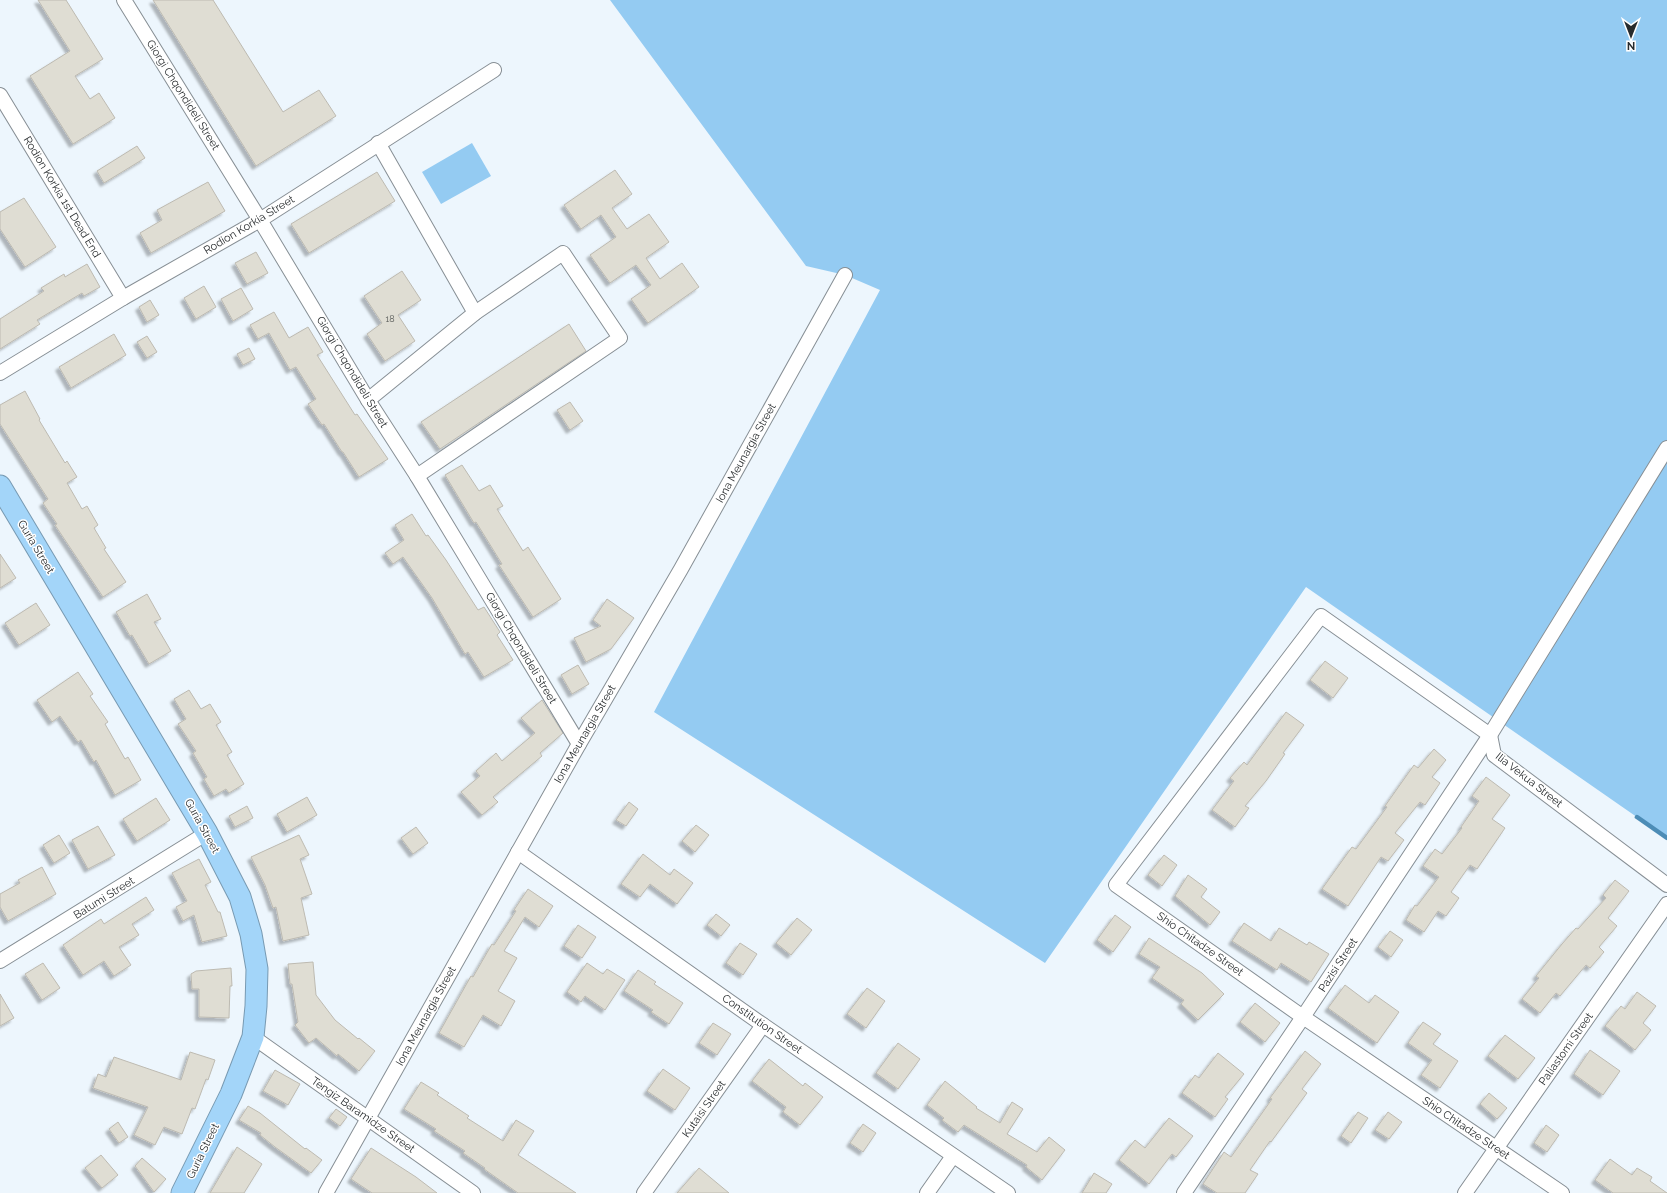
<svg xmlns="http://www.w3.org/2000/svg" width="1667" height="1193" viewBox="0 0 1667 1193" font-family="Raleway,sans-serif">
  <style>
    .green { fill: #94cbf2 }
    .lines { fill: none; stroke-linecap: round; stroke-linejoin: round }
    .stream { stroke: #4c8cb6; stroke-width: 4.5 }
    .building { fill: #dfddd3; stroke: #bdbab1; filter: url(#shadow) }
    .minor-casing { stroke: #878f95; stroke-width: 16 }
    .highway-casing { stroke: #789ab2; stroke-width: 23 }
    .minor { stroke: #fff; stroke-width: 14 }
    .highway { stroke: #a3d5f9; stroke-width: 21 }
    .labels { text-anchor: middle; dominant-baseline: central; stroke-width: 3; stroke-linejoin: round; paint-order: stroke }
    .number-label { font-size: 9px; fill: #555856 }
    .street-label { font-size: 11px; fill: #272b2d; stroke: #fff }
  </style>
  <defs>
    <filter id="shadow"><feDropShadow dx="-3.5" dy="3.5" stdDeviation="1" flood-color="#0004"/></filter>
  </defs>
  <rect width="100%" height="100%" fill="#edf6fd"/>
  <g class="green">
    <path d="M610,0h1057v838l-361,-251 -261,376 -391,-251 226,-422 -35,-15 -39,-9z"/>
    <path d="M472,143l19,33 -50,28 -19,-32z"/>
  </g>
  <g class="lines">
    <path class="stream" d="M1637,817l30,21"/>
  </g>
  <g class="building">
    <path d="M38,0h28l37,59 -28,17 15,23 9,-6 16,25 -42,26 -43,-68 40,-25z"/>
    <path d="M153,0h60l70,112 36,-22 17,26 -80,50z"/>
    <path d="M137,146l8,12 -41,25 -7,-12z"/>
    <path d="M615,170l17,24 -20,14 15,21 22,-15 20,28 -23,16 14,21 22,-16 17,24 -51,36 -17,-24 20,-14 -15,-20 -26,18 -20,-28 26,-18 -15,-22 -20,14 -17,-24z"/>
    <path d="M377,172l18,29 -86,52 -18,-29z"/>
    <path d="M208,182l17,29 -74,42 -11,-20 22,-13 -5,-10z"/>
    <path d="M24,198l32,49 -31,20 -25,-38v-17z"/>
    <path d="M256,252l12,21 -21,11 -12,-21z"/>
    <path d="M87,264l13,23 -16,9 -2,-3 -45,27 3,4 -40,25v-30l44,-28 -3,-3 23,-14 1,3z"/>
    <path d="M402,271l19,29 -23,15 17,26 -30,20 -18,-27 15,-11 -18,-27z"/>
    <path d="M204,286l12,21 -20,12 -12,-21z"/>
    <path d="M241,288l12,21 -20,12 -12,-22z"/>
    <path d="M150,300l9,15 -12,7 -8,-15z"/>
    <path d="M274,312l15,26 19,-11 15,25 -6,3 38,60 2,-1 31,45 -29,18 -16,-25h-1l-18,-28 -2,1 -14,-21 8,-5 -20,-32 -6,3 -21,-37 -11,6 -8,-14z"/>
    <path d="M569,324l17,27 -146,98 -19,-27z"/>
    <path d="M114,334l12,21 -55,33 -12,-21z"/>
    <path d="M147,336l10,16 -10,6 -10,-16z"/>
    <path d="M249,348l6,11 -12,6 -6,-11z"/>
    <path d="M25,391l15,28 -1,1 26,43 2,-2 10,16 -10,6 15,26 5,-3 11,19 -4,3 12,20 -2,1 22,33 -23,15 -48,-72 2,-1 -14,-21 5,-4 -48,-75v-19z"/>
    <path d="M570,402l13,19 -13,9 -13,-20z"/>
    <path d="M462,465l17,26 11,-6 13,21 -6,3 26,42 5,-4 33,52 -28,18 -34,-52 3,-1 -26,-42 -2,1 -29,-48z"/>
    <path d="M412,514l14,22 2,-1 18,25 32,50 6,-3 16,25 -3,3 16,25 -29,17 -16,-25 -3,2 -33,-56 -29,-41 -10,7 -8,-11 19,-13 -9,-15z"/>
    <path d="M0,554l16,24 -16,10z"/>
    <path d="M147,594l14,25 -7,3 17,29 -22,13 -17,-29 -2,1 -14,-24z"/>
    <path d="M607,599l27,19 -23,31 -25,13 -12,-24 27,-12 -8,-6z"/>
    <path d="M36,603l14,22 -31,20 -14,-22z"/>
    <path d="M1325,661l23,17 -15,20 -23,-18z"/>
    <path d="M578,665l11,19 -17,10 -11,-19z"/>
    <path d="M78,672l15,22 -3,2 18,26 -3,2 20,35 3,-2 13,23 -26,15 -19,-35 -2,2 -13,-22 -3,2 -18,-26 -8,6 -15,-22z"/>
    <path d="M189,690l12,19 9,-5 11,18 -5,3 16,27 -5,3 17,29 -15,9 -3,-4 -12,7 -10,-17 3,-2 -14,-24 3,-2 -18,-27 8,-5 -12,-20z"/>
    <path d="M542,700l21,33 -23,20 2,3 -49,41 5,5 -16,13 -21,-23 19,-16 -4,-5 20,-18 6,8 33,-28 -14,-15z"/>
    <path d="M1286,712l18,13 -21,28 2,1 -19,27 -21,25 4,2 -14,19 -23,-17 22,-29 -4,-3 14,-16 3,3z"/>
    <path d="M1434,749l12,11 -14,17 8,6 -15,22 -5,-3 -25,31 9,7 -16,21 -7,-4 -33,49 -26,-17 30,-42 4,2 31,-42 -2,-1 29,-41 4,3z"/>
    <path d="M1486,777l24,18 -18,24 13,9 -28,41 -7,-4 -19,27 8,6 -13,18 -8,-5 -14,21 -18,-12 9,-15 2,1 22,-29 -16,-11 12,-17 7,5 20,-26 -1,-1 18,-26 -7,-5z"/>
    <path d="M307,797l10,18 -30,17 -10,-18z"/>
    <path d="M156,798l14,22 -33,21 -14,-22z"/>
    <path d="M629,802l9,7 -12,17 -10,-6z"/>
    <path d="M247,806l6,12 -18,9 -6,-11z"/>
    <path d="M696,825l13,10 -14,17 -13,-11z"/>
    <path d="M98,826l17,29 -27,14 -16,-29z"/>
    <path d="M416,827l12,16 -15,11 -12,-16z"/>
    <path d="M59,835l11,18 -16,10 -11,-18z"/>
    <path d="M299,835l10,20 -9,4 12,35 -11,4 8,37 -26,6 -7,-34 -3,1 -8,-23 -14,-28z"/>
    <path d="M643,854l27,21 4,-6 19,14 -16,21 -27,-20 -10,13 -19,-13z"/>
    <path d="M1164,855l13,10 -15,21 -14,-11z"/>
    <path d="M199,859l12,23 -6,3 13,27h2l7,24 -25,6 -8,-27 -11,6 -7,-14 11,-6 -15,-28z"/>
    <path d="M42,867l14,27 -48,27 -8,-14v-13l20,-11 -2,-3z"/>
    <path d="M1188,875l19,14 -6,8 19,15 -10,13 -35,-29z"/>
    <path d="M1615,880l14,11 -21,27 9,8 -18,21 5,5 -14,16 -4,-3 -26,31 -4,-3 -16,20 -18,-14 17,-21 -3,-2 26,-32 14,-16 2,1 28,-31 -3,-3z"/>
    <path d="M528,889l25,17 -14,21 -14,-10 -21,34 13,7 -19,33 17,10 -14,25 -18,-11 -19,32 -25,-14 32,-57 2,1 19,-33 2,1 22,-34 -2,-1z"/>
    <path d="M146,897l8,13 -22,14 7,11 -20,12 12,18 -17,11 -10,-15 -21,14 -20,-30 38,-26 3,5z"/>
    <path d="M716,914l14,11 -9,11 -14,-11z"/>
    <path d="M1115,915l16,12 -18,25 -16,-12z"/>
    <path d="M797,918l15,12 -21,25 -15,-12z"/>
    <path d="M1244,923l27,18 8,-13 28,17 2,-3 20,12 -18,28 -30,-19 -4,7 -45,-29z"/>
    <path d="M578,925l18,12 -14,21 -18,-12z"/>
    <path d="M1390,931l13,9 -12,17 -13,-10z"/>
    <path d="M1149,938l53,35 22,21 -26,26 -17,-16 3,-4 -32,-22 8,-11 -21,-13z"/>
    <path d="M740,943l17,11 -14,21 -17,-12z"/>
    <path d="M313,962l3,33 19,25 23,19 1,-1 16,13 -16,20 -21,-17 -1,2 -21,-18 -7,5 -14,-18 3,-3 -6,-38h-2l-2,-20z"/>
    <path d="M43,963l17,25 -18,12 -17,-26z"/>
    <path d="M587,963l16,11 4,-5 18,11 -20,30 -20,-14 -4,6 -14,-10z"/>
    <path d="M231,968l1,18h-2l-1,32 -30,-1v-28h-7l-1,-15 5,-3z"/>
    <path d="M638,970l18,12 -2,2 29,19 -14,21 -18,-12 2,-2 -29,-19z"/>
    <path d="M1345,985l24,18 6,-8 24,17 -22,31 -49,-35z"/>
    <path d="M867,988l18,13 -19,27 -19,-14z"/>
    <path d="M1637,992l19,14 -13,17 8,7 -16,20 -30,-24 16,-20 4,3z"/>
    <path d="M0,994l14,24 -14,8z"/>
    <path d="M1255,1003l25,20 -15,19 -25,-20z"/>
    <path d="M1423,1022l18,12 -8,10 25,17 -18,27 -19,-13 11,-15 -24,-17z"/>
    <path d="M713,1023l18,11 -14,21 -18,-12z"/>
    <path d="M1505,1035l30,23 -17,21 -30,-23z"/>
    <path d="M898,1043l22,16 -22,30 -22,-16z"/>
    <path d="M1590,1050l30,21 -17,24 -29,-21z"/>
    <path d="M1305,1051l16,13 -19,25 5,4 -36,49 -1,-1 -20,29 8,4 -13,19h-28l-14,-9 21,-32 7,5 41,-58 -2,-1z"/>
    <path d="M190,1052l25,8 -7,20 -2,-1 -11,30 -3,-1 -10,26 -18,-7 -9,18 -21,-10 14,-28 -55,-19 5,-14 8,3 8,-20 67,23z"/>
    <path d="M1218,1053l26,21 -19,23 3,2 -13,18 -33,-24 13,-18 4,3z"/>
    <path d="M769,1059l34,27 2,-3 18,14 -23,28 -17,-13 3,-5 -34,-26z"/>
    <path d="M663,1069l27,19 -15,22 -28,-19z"/>
    <path d="M275,1070l25,14 -12,21 -25,-14z"/>
    <path d="M945,1081l32,26 -1,1 24,15 12,-21 11,7 -16,25 30,18 12,-15 16,13 -23,30 -16,-13 1,-2 -63,-40 -6,7 -16,-12 2,-2 -17,-13z"/>
    <path d="M421,1082l18,11 -2,2 32,21 -2,2 36,23 13,-21 18,11 -16,24 58,38h-58l-34,-24 1,-1 -22,-15 2,-2 -31,-20 2,-2 -32,-20z"/>
    <path d="M1489,1093l18,15 -10,11 -17,-15z"/>
    <path d="M248,1106l12,7 45,36 1,-1 16,12 -11,13 -36,-26 -15,-12 1,-2 -22,-13z"/>
    <path d="M336,1109l11,8 -7,9 -11,-8z"/>
    <path d="M1358,1112l10,6 -17,25 -10,-7z"/>
    <path d="M1388,1112l14,10 -13,17 -14,-9z"/>
    <path d="M1169,1118l24,18 -17,21 -4,-3 -23,30 -30,-24 16,-20 10,8z"/>
    <path d="M118,1122l10,15 -9,6 -10,-14z"/>
    <path d="M863,1124l13,9 -13,19 -13,-9z"/>
    <path d="M1546,1125l13,10 -12,17 -13,-9z"/>
    <path d="M237,1147l25,17 -18,29h-34z"/>
    <path d="M371,1148l45,29 21,16h-65l-21,-14z"/>
    <path d="M101,1155l17,20 -16,13 -17,-20z"/>
    <path d="M142,1158l24,21 -12,13 -19,-26z"/>
    <path d="M1610,1159l22,16 5,-7 15,9 -2,4 17,12h-54l-18,-13z"/>
    <path d="M699,1168l30,25h-52z"/>
    <path d="M1094,1173l18,11 -6,9h-24z"/>
  </g>
  <g class="lines">
    <g class="minor-casing">
      <g id="minor">
        <path d="M124,0l136,220 108,180 49,76 162,268"/>
        <path d="M0,95l123,203"/>
        <path d="M378,143l97,170"/>
        <path d="M0,373l123,-75 137,-78 234,-150"/>
        <path d="M368,400l107,-87 88,-60 57,85 -203,138"/>
        <path d="M518,852l245,173 245,168"/>
        <path d="M0,961l207,-128"/>
        <path d="M253,1037l220,156"/>
        <path d="M326,1193l253,-449 102,-175 164,-294"/>
        <path d="M644,1193l119,-168"/>
        <path d="M927,1193l26,-37"/>
        <path d="M1184,1193l119,-176 187,-282 177,-287"/>
        <path d="M1465,1193l202,-289"/>
        <path d="M1562,1193l-259,-176 -187,-132 205,-269 169,119 4,20 173,130"/>
      </g>
    </g>
    <g class="highway-casing">
      <path id="highway" d="M0,486l207,347 33,64 11,37 6,35 -1,37 -3,31 -22,57 -49,99"/>
    </g>
    <use href="#minor" class="minor"/>
    <use href="#highway" class="highway"/>
  </g>
  <g class="labels">
    <g class="number-label">
      <text x="390" y="319">18</text>
    </g>
    <g class="street-label">
      <text transform="translate(183 95) rotate(58)">Giorgi Chqondideli Street</text>
      <text transform="translate(62 197) rotate(59)">Rodion Korkia 1st Dead End</text>
      <text transform="translate(249 225) rotate(-31)">Rodion Korkia Street</text>
      <text transform="translate(352 372) rotate(59)">Giorgi Chqondideli Street</text>
      <text transform="translate(746 453) rotate(-61)">Iona Meunargia Street</text>
      <text transform="translate(36 547) rotate(59)">Guria Street</text>
      <text transform="translate(521 648) rotate(59)">Giorgi Chqondideli Street</text>
      <text transform="translate(585 734) rotate(-60)">Iona Meunargia Street</text>
      <text transform="translate(1529 780) rotate(38)">Ilia Vekua Street</text>
      <text transform="translate(202 826) rotate(61)">Guria Street</text>
      <text transform="translate(104 898) rotate(-32)">Batumi Street</text>
      <text transform="translate(1200 944) rotate(35)">Shio Chitadze Street</text>
      <text transform="translate(1338 965) rotate(-57)">Pazisi Street</text>
      <text transform="translate(426 1016) rotate(-61)">Iona Meunargia Street</text>
      <text transform="translate(762 1024) rotate(35)">Constitution Street</text>
      <text transform="translate(1566 1049) rotate(-55)">Paliastomi Street</text>
      <text transform="translate(704 1109) rotate(-55)">Kutaisi Street</text>
      <text transform="translate(363 1115) rotate(35)">Tengiz Baramidze Street</text>
      <text transform="translate(1466 1128) rotate(34)">Shio Chitadze Street</text>
      <text transform="translate(203 1151) rotate(-64)">Guria Street</text>
    </g>
  </g>
  <g transform="translate(1631 36) rotate(180)" stroke="#ffffff" stroke-width="3" paint-order="stroke">
  <path d="M0-3L7 15L0 10L-7 15Z" fill="#272b2d"/>
  <text y="-6" font-size="11" font-weight="bold" text-anchor="middle" fill="#272b2d">N</text>
  </g>
</svg>
